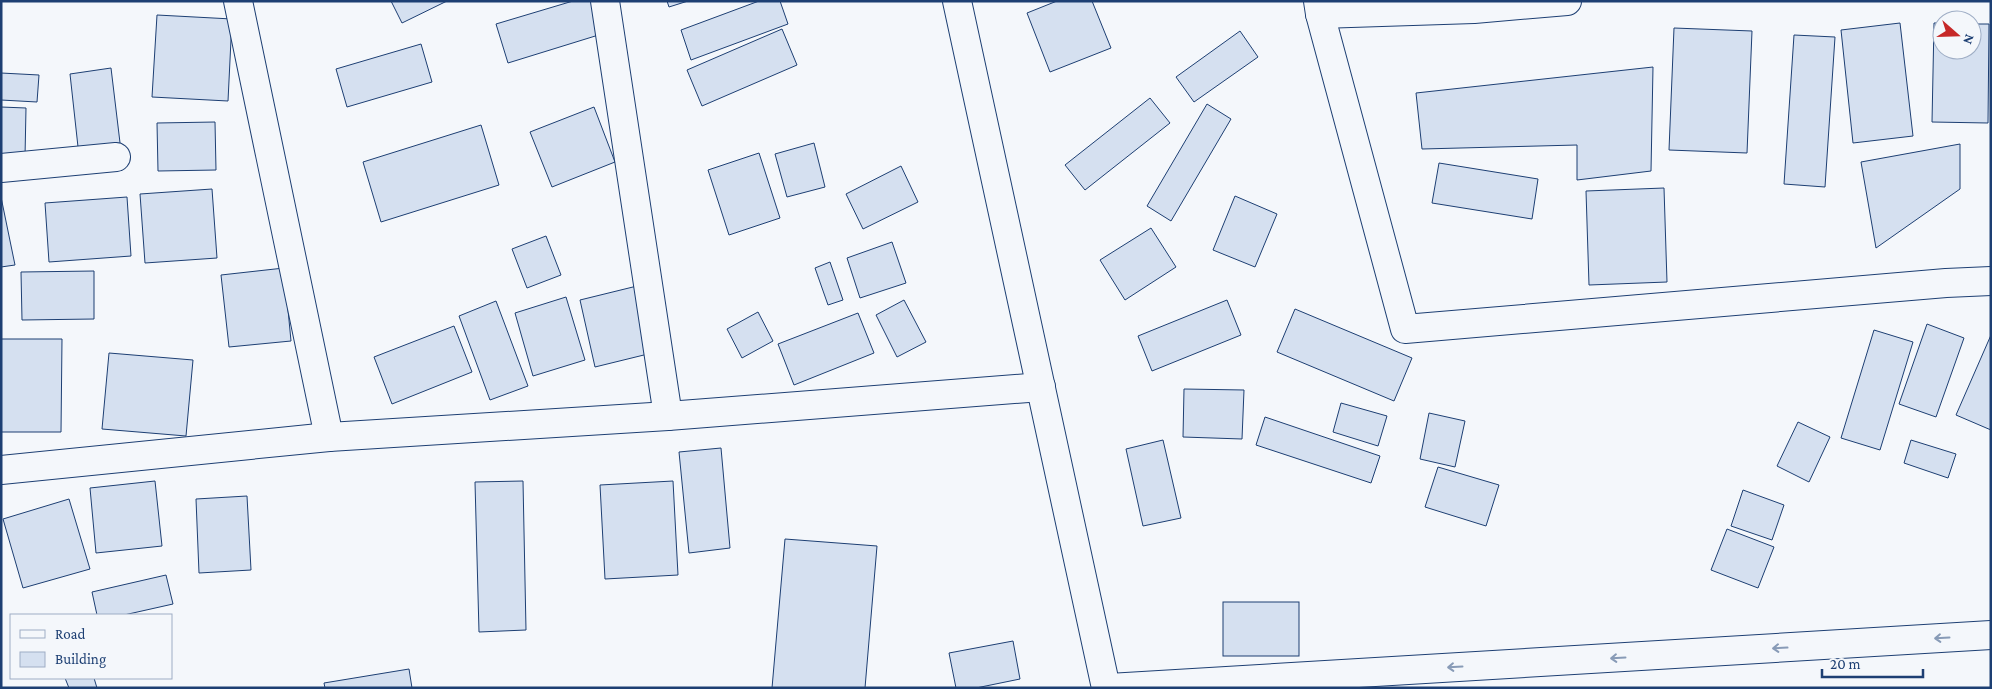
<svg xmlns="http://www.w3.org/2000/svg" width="1992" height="689" viewBox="0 0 1992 689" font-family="'Crimson Pro',serif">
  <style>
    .building { fill: #d5e0f0; stroke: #1d3f73 }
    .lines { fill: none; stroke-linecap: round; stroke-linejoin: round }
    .minor-casing { stroke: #1d3f73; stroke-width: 30 }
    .tertiary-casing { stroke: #1d3f73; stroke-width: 30 }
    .minor { stroke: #f4f7fb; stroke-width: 28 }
    .tertiary { stroke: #f4f7fb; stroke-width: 28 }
    .oneway { stroke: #889bb7 }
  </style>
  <rect width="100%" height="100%" fill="#f4f7fb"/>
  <g class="building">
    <path d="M391,1h56l-45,22z"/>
    <path d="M573,1h23l9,32 -97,30 -12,-39z"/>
    <path d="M667,1h21l-19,6z"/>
    <path d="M759,1h21l8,23 -97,36 -10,-30z"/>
    <path d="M1057,1h35l19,47 -61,24 -23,-59z"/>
    <path d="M157,15l75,4 -4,82 -76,-4z"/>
    <path d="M1900,23l13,113 -60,7 -12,-113z"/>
    <path d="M1934,23h8v27h30v-26h17l-1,99 -56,-1z"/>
    <path d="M1674,28l78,3 -5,122 -78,-3z"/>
    <path d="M782,29l15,36 -95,41 -15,-36z"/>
    <path d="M1240,31l18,26 -64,45 -18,-25z"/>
    <path d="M1794,35l41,2 -10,150 -41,-3z"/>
    <path d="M421,44l11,38 -85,25 -11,-38z"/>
    <path d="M1653,67l-2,104 -74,9v-35l-155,4 -6,-56z"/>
    <path d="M111,68l10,83 -42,5 -9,-82z"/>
    <path d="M1,73l38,2 -2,27 -36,-2z"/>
    <path d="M1150,98l20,25 -85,67 -20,-25z"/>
    <path d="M1207,104l24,15 -60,102 -24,-15z"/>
    <path d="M1,107l25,1 -1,49h-24z"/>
    <path d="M594,107l21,55 -63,25 -22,-55z"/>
    <path d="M215,122l1,48 -58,1 -1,-48z"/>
    <path d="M481,125l18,60 -118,37 -18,-60z"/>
    <path d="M814,143l11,44 -38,10 -12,-43z"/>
    <path d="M1960,144v45l-84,59 -15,-86z"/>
    <path d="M759,153l21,65 -51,17 -21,-65z"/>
    <path d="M1439,163l99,16 -6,40 -100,-16z"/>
    <path d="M901,166l17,36 -55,27 -17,-35z"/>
    <path d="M1664,188l3,94 -78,3 -3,-94z"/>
    <path d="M212,189l5,69 -72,5 -5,-69z"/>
    <path d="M1235,196l42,18 -22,53 -42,-17z"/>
    <path d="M1,197l14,68 -14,2z"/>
    <path d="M127,197l4,59 -82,6 -4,-59z"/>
    <path d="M1151,228l25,39 -51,33 -25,-40z"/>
    <path d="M546,236l15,39 -34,13 -15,-39z"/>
    <path d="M892,242l14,41 -46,15 -13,-40z"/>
    <path d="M830,262l13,38 -15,5 -13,-37z"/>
    <path d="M284,268l7,73 -62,6 -8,-72z"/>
    <path d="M94,271v48l-72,1 -1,-48z"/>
    <path d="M637,286l15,67 -57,14 -15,-67z"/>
    <path d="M566,297l19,63 -52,16 -18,-63z"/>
    <path d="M904,300l22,42 -29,15 -21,-42z"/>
    <path d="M1227,300l14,35 -89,36 -14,-35z"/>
    <path d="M496,301l32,85 -38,14 -31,-84z"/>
    <path d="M1295,309l117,49 -18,43 -117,-49z"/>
    <path d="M758,312l15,29 -31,17 -15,-29z"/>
    <path d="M858,313l16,40 -80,32 -16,-41z"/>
    <path d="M1927,324l37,14 -28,79 -37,-13z"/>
    <path d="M454,326l18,46 -80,32 -18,-47z"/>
    <path d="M1874,330l39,12 -33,108 -39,-12z"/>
    <path d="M1991,335v95l-35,-15z"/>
    <path d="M1,339h61l-1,93h-60z"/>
    <path d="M109,353l84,7 -7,76 -84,-7z"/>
    <path d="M1184,389l60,1 -2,49 -59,-2z"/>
    <path d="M1341,403l46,13 -9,30 -45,-14z"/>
    <path d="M1429,413l36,8 -10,46 -35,-8z"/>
    <path d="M1265,417l115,39 -9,27 -115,-38z"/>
    <path d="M1798,422l32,15 -21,45 -32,-16z"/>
    <path d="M1163,440l18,78 -38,8 -17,-77z"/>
    <path d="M1911,440l45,14 -8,24 -44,-15z"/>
    <path d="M721,448l9,100 -41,5 -10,-101z"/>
    <path d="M1438,467l61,18 -13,41 -61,-19z"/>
    <path d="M155,481l7,65 -66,7 -6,-65z"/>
    <path d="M523,481l3,149 -47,2 -4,-150z"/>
    <path d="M673,481l5,94 -73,4 -5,-94z"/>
    <path d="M1743,490l41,15 -12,35 -41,-14z"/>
    <path d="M247,496l4,74 -52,3 -3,-74z"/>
    <path d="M69,499l21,70 -67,19 -20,-69z"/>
    <path d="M1727,529l47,18 -16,41 -47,-18z"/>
    <path d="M785,539l92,7 -12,142h-93z"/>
    <path d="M166,575l7,29 -49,11h-27l-5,-23z"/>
    <rect x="1223" y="602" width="76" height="54"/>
    <path d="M1013,641l7,38 -44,9h-20l-7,-35z"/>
    <path d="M409,669l3,19h-87l-1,-5z"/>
    <path d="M65,678h29l3,10h-28z"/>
  </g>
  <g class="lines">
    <g class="minor-casing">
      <g id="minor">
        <path d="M238,1l91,436"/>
        <path d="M605,1l63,415 373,-29"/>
        <path d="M957,1l149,687"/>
        <path d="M1318,1l2,13 154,-5 93,-8"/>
        <path d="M1320,14l85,315 541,-46 45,-2"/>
        <path d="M1,168l115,-11"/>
        <path d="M1,470l328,-33 339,-21"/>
      </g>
    </g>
    <g class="tertiary-casing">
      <path id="tertiary" d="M1109,688l882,-53"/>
    </g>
    <use href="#minor" class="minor"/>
    <use href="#tertiary" class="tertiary"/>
  </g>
  <defs><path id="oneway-shaft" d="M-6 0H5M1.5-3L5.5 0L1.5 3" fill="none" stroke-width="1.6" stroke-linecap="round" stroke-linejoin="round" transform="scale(1.25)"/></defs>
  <g class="oneway">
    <use href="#oneway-shaft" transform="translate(1942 638) rotate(177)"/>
    <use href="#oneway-shaft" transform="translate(1780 648) rotate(177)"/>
    <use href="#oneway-shaft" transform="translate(1618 658) rotate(177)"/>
    <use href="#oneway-shaft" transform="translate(1455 667) rotate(177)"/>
  </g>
  <rect width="1992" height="689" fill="none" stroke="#1d3f73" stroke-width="5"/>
  <rect x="10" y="614" width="162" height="65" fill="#f4f7fb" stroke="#9eadc5"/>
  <rect x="20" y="630" width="25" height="8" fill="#f4f7fb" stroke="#9eadc5"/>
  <text x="55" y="639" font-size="15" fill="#1d3f73">Road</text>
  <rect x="20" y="652" width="25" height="15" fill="#d5e0f0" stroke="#9eadc5"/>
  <text x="55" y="664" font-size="15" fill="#1d3f73">Building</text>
  <g transform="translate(1957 35) rotate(110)"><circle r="24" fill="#f4f7fb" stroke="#9eadc5"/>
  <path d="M0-4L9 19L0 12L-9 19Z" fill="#c62828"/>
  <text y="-8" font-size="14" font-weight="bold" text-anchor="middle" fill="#1d3f73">N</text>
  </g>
  <path d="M1822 669v8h101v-8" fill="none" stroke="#1d3f73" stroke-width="2.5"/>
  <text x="1830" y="669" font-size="15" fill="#1d3f73" stroke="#f4f7fb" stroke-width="4" paint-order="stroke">20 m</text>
</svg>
